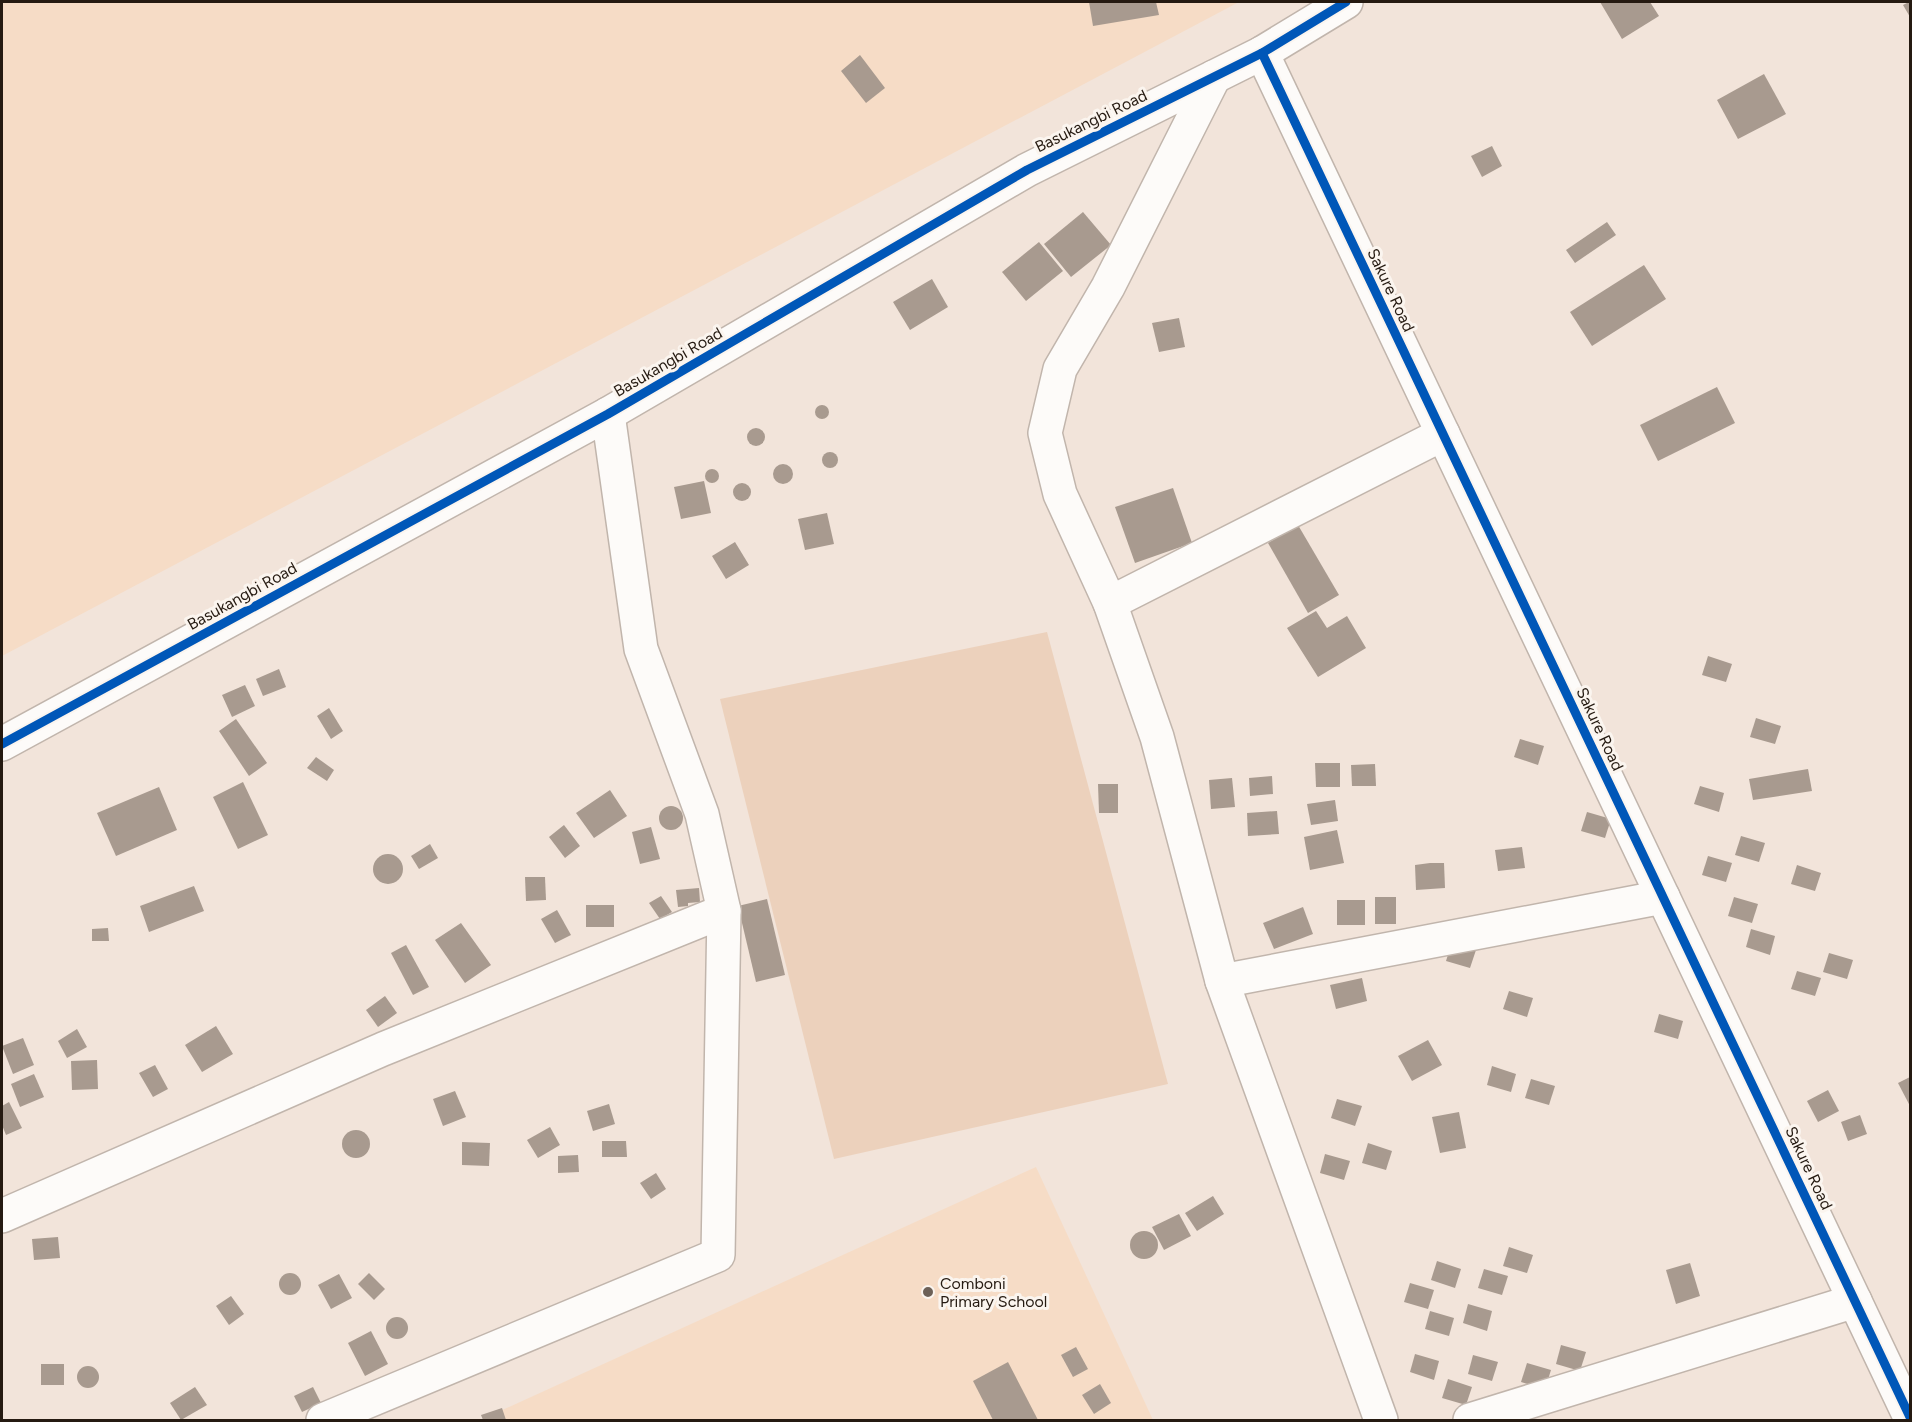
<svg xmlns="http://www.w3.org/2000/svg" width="1912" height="1422" viewBox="0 0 1912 1422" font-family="Figtree,sans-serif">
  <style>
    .built { fill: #f6dcc6 }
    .green { fill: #ecd1bc }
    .building { fill: #a89a8f }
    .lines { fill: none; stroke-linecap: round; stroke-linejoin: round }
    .minor-casing { stroke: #c1b5ac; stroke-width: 36 }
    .minor { stroke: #fdfbf9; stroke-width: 33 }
    .cycleway-casing { stroke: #fbf5ef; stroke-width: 13 }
    .cycleway { stroke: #0057b8; stroke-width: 9 }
    .poi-dot { fill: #6d6157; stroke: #fbf5ef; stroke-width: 2 }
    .labels { text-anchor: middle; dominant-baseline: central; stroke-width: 6; stroke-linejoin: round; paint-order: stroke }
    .street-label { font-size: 16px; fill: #251a11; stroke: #fbf5ef }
    .poi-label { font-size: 16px; fill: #251a11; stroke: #fbf5ef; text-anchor: start }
  </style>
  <rect width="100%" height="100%" fill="#f2e4da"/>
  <g class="built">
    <path d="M2,2h1237l-1237,654z"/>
    <path d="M1036,1167l117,253h-664l-2,-3z"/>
  </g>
  <path class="green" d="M1047,632l121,452 -334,75 -114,-460z"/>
  <g class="building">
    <path d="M1089,2h67l3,13 -66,11z"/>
    <path d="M1600,2h50l9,14 -37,23z"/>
    <path d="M1909,2h1v15l-7,-12z"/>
    <path d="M860,55l25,33 -19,15 -25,-32z"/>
    <path d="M1764,74l22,40 -48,25 -21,-39z"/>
    <path d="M1492,146l10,20 -20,11 -11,-21z"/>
    <path d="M1083,212l28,33 -40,32 -27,-33z"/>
    <path d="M1607,222l9,13 -41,28 -9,-13z"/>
    <path d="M1039,242l24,29 -37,30 -24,-29z"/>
    <path d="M1644,265l22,34 -74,47 -22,-34z"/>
    <path d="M932,279l16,28 -38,23 -17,-28z"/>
    <path d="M1179,318l6,29 -26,5 -7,-29z"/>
    <path d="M1717,387l18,36 -77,38 -18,-36z"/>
    <circle cx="822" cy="412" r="7"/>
    <circle cx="756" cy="437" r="9"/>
    <circle cx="830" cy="460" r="8"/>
    <circle cx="783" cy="474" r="10"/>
    <circle cx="712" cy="476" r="7"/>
    <path d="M704,481l7,32 -30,6 -7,-32z"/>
    <circle cx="742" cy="492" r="9"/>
    <path d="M1173,488l19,55 -57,20 -20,-56z"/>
    <path d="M827,513l7,31 -29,6 -7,-31z"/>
    <path d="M1298,525l41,70 -31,18 -40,-70z"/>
    <path d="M735,542l14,23 -23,14 -14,-23z"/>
    <path d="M1316,611l11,17 20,-12 19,32 -48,29 -31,-49z"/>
    <path d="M1708,656l24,8 -6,18 -24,-7z"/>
    <path d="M279,669l7,18 -23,9 -7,-17z"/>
    <path d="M245,685l10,21 -23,11 -10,-22z"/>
    <path d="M329,708l14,23 -12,8 -14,-23z"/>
    <path d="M1756,718l25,8 -6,18 -25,-7z"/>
    <path d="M236,719l31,44 -18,13 -30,-45z"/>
    <path d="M1520,739l24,7 -6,19 -24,-8z"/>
    <path d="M316,757l18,13 -7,11 -20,-13z"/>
    <path d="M1315,763h25v24h-24z"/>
    <path d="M1375,764l1,22h-24l-1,-21z"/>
    <path d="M1808,769l4,22 -59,9 -4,-21z"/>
    <path d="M1272,776l1,18 -23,2 -1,-18z"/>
    <path d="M1232,778l3,29 -24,2 -2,-29z"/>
    <path d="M243,782l25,53 -30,14 -25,-52z"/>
    <path d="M1098,784h20v29h-19z"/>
    <path d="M1700,786l24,7 -5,19 -25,-8z"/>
    <path d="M159,787l18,43 -61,26 -19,-43z"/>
    <path d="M610,790l17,26 -33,22 -18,-25z"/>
    <path d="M1335,800l3,21 -27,4 -4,-21z"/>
    <circle cx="671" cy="818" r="12"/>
    <path d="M1277,811l2,23 -31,2 -1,-23z"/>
    <path d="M1587,812l24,7 -6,19 -24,-7z"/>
    <path d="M564,825l16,21 -15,12 -16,-21z"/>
    <path d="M651,827l9,32 -20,5 -8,-32z"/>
    <path d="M1337,830l7,33 -34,7 -6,-33z"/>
    <path d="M1741,836l24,7 -6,19 -24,-7z"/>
    <path d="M430,844l8,14 -19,11 -8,-13z"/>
    <path d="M1522,847l3,21 -27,3 -3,-21z"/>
    <circle cx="388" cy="869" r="15"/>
    <path d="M1708,856l24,7 -6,19 -24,-7z"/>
    <path d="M1430,863h14l1,25 -29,2 -1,-25z"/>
    <path d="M1797,865l24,8 -6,18 -24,-7z"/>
    <path d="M525,877h20l1,23 -20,1z"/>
    <path d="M194,886l10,25 -55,21 -9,-26z"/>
    <path d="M699,888l1,14 -12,1v3l-10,1 -2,-17z"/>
    <path d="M661,896l11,16 -12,7 -11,-16z"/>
    <rect x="1375" y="897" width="21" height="27"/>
    <path d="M1734,897l24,7 -6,19 -24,-7z"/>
    <path d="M767,899l18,76 -29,7 -18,-76z"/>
    <rect x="1337" y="900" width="28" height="25"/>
    <rect x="586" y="905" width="28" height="22"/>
    <path d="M1303,907l10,27 -39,15 -11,-26z"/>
    <path d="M557,910l14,25 -16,8 -14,-24z"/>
    <path d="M461,923l30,42 -26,18 -30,-43z"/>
    <path d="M108,928l1,13h-17v-12z"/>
    <path d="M1751,929l24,7 -5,19 -24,-8z"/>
    <path d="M1452,942l24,8 -6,18 -24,-7z"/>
    <path d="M406,945l23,42 -16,8 -22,-42z"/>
    <path d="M1829,953l24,7 -6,19 -24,-7z"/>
    <path d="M1797,971l24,7 -6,18 -24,-7z"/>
    <path d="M1362,978l5,23 -31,8 -6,-24z"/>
    <path d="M1509,991l24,7 -6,19 -24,-8z"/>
    <path d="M385,996l12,17 -19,14 -12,-17z"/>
    <path d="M1659,1014l24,7 -5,18 -24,-7z"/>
    <path d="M216,1026l17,28 -31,18 -17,-27z"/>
    <path d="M77,1029l10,18 -20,11 -9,-17z"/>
    <path d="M23,1038l11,27 -21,9 -11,-28z"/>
    <path d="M1428,1040l14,25 -30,16 -14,-25z"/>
    <path d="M97,1060l1,29 -26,1 -1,-29z"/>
    <path d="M155,1065l13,24 -15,8 -14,-24z"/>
    <path d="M1492,1066l24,8 -5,18 -24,-7z"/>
    <path d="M34,1074l10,23 -24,10 -9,-23z"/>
    <path d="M1910,1077v29l-12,-23z"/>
    <path d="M1531,1079l24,7 -6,19 -24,-7z"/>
    <path d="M1828,1090l11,21 -21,11 -11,-21z"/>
    <path d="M455,1091l11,26 -23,9 -10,-27z"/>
    <path d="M1337,1099l25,7 -7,20 -24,-8z"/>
    <path d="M9,1102l13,26 -16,7 -4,-10v-19z"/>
    <path d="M609,1104l6,20 -22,7 -6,-20z"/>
    <path d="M1459,1112l7,36 -26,5 -8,-36z"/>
    <path d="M1860,1115l7,19 -19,7 -7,-19z"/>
    <path d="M550,1127l10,18 -22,13 -11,-18z"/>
    <circle cx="356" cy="1144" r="14"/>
    <path d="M602,1141h24l1,16h-25z"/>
    <path d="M462,1142l28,1 -1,23 -27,-1z"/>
    <path d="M1368,1143l24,8 -6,19 -24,-7z"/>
    <path d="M1325,1154l25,7 -6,19 -24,-7z"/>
    <path d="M578,1155l1,17 -21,1v-17z"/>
    <path d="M656,1173l10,16 -15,10 -11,-16z"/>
    <path d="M1213,1196l11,18 -27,17 -12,-18z"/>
    <path d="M1179,1214l12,22 -27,14 -12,-23z"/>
    <circle cx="1144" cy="1245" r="14"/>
    <path d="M58,1237l2,21 -26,2 -2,-21z"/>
    <path d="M1509,1247l24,8 -6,18 -24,-7z"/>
    <path d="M1437,1261l24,8 -6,19 -24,-8z"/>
    <path d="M1690,1263l10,33 -24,8 -10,-34z"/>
    <path d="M1484,1269l24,7 -6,19 -24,-7z"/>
    <path d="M369,1273l16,16 -11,11 -16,-16z"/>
    <circle cx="290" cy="1284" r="11"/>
    <path d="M339,1274l13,24 -21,11 -13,-24z"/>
    <path d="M1410,1283l24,7 -6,19 -24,-7z"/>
    <path d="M231,1296l13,18 -15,11 -13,-19z"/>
    <path d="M1468,1304l24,7 -5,20 -24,-8z"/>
    <path d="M1430,1311l24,7 -5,18 -24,-7z"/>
    <circle cx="397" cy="1328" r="11"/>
    <path d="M371,1331l17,33 -23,12 -17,-33z"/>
    <path d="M1561,1345l25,7 -6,19 -24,-7z"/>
    <path d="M1076,1347l12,22 -15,8 -12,-22z"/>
    <path d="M1415,1354l24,7 -5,19 -24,-8z"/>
    <path d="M1473,1355l25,7 -6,19 -24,-7z"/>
    <path d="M1008,1362l30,58h-45l-20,-39z"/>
    <path d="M1527,1363l24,7 -6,19 -24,-7z"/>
    <rect x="41" y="1364" width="23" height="21"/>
    <circle cx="88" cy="1377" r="11"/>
    <path d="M1448,1379l24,8 -6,18 -24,-7z"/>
    <path d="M1100,1384l11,19 -17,11 -12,-19z"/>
    <path d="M195,1387l12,18 -26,15 -11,-17z"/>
    <path d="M313,1387l8,16 -19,9 -8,-16z"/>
    <path d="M502,1408l4,12h-23l-2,-5z"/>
  </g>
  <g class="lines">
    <g class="minor-casing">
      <g id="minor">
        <path d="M1262,53l648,1364"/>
        <path d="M1214,77l-106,210 -48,82 -15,64 15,61 50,109 47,134 65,244 159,439"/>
        <path d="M1110,603l333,-169"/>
        <path d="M2,744l606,-330 419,-244 235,-117 84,-51"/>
        <path d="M1222,981l441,-84"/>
        <path d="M2,1216l381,-167 341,-138"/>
        <path d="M323,1420l395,-165 6,-344 -22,-97 -61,-165 -33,-235"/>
        <path d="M1470,1420l385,-119"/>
      </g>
    </g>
    <use href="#minor" class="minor"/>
    <g class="cycleway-casing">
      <g id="cycleway">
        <path d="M1262,53l648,1364"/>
        <path d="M2,744l606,-330 419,-244 235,-117 84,-51"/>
      </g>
    </g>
    <use href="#cycleway" class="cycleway"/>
  </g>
  <circle class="poi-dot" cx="928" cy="1292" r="6"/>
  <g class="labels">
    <g class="street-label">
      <text transform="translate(1091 121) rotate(-26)">Basukangbi Road</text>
      <text transform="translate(1391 290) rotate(65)">Sakure Road</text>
      <text transform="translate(668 362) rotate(-30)">Basukangbi Road</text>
      <text transform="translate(242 596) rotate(-29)">Basukangbi Road</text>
      <text transform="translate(1600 729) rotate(65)">Sakure Road</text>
      <text transform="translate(1809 1168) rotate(65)">Sakure Road</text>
    </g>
    <g class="poi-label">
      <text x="940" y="1283">Comboni<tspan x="940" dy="18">Primary School</tspan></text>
    </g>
  </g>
  <rect width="1912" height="1422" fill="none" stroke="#251a11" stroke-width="6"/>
</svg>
